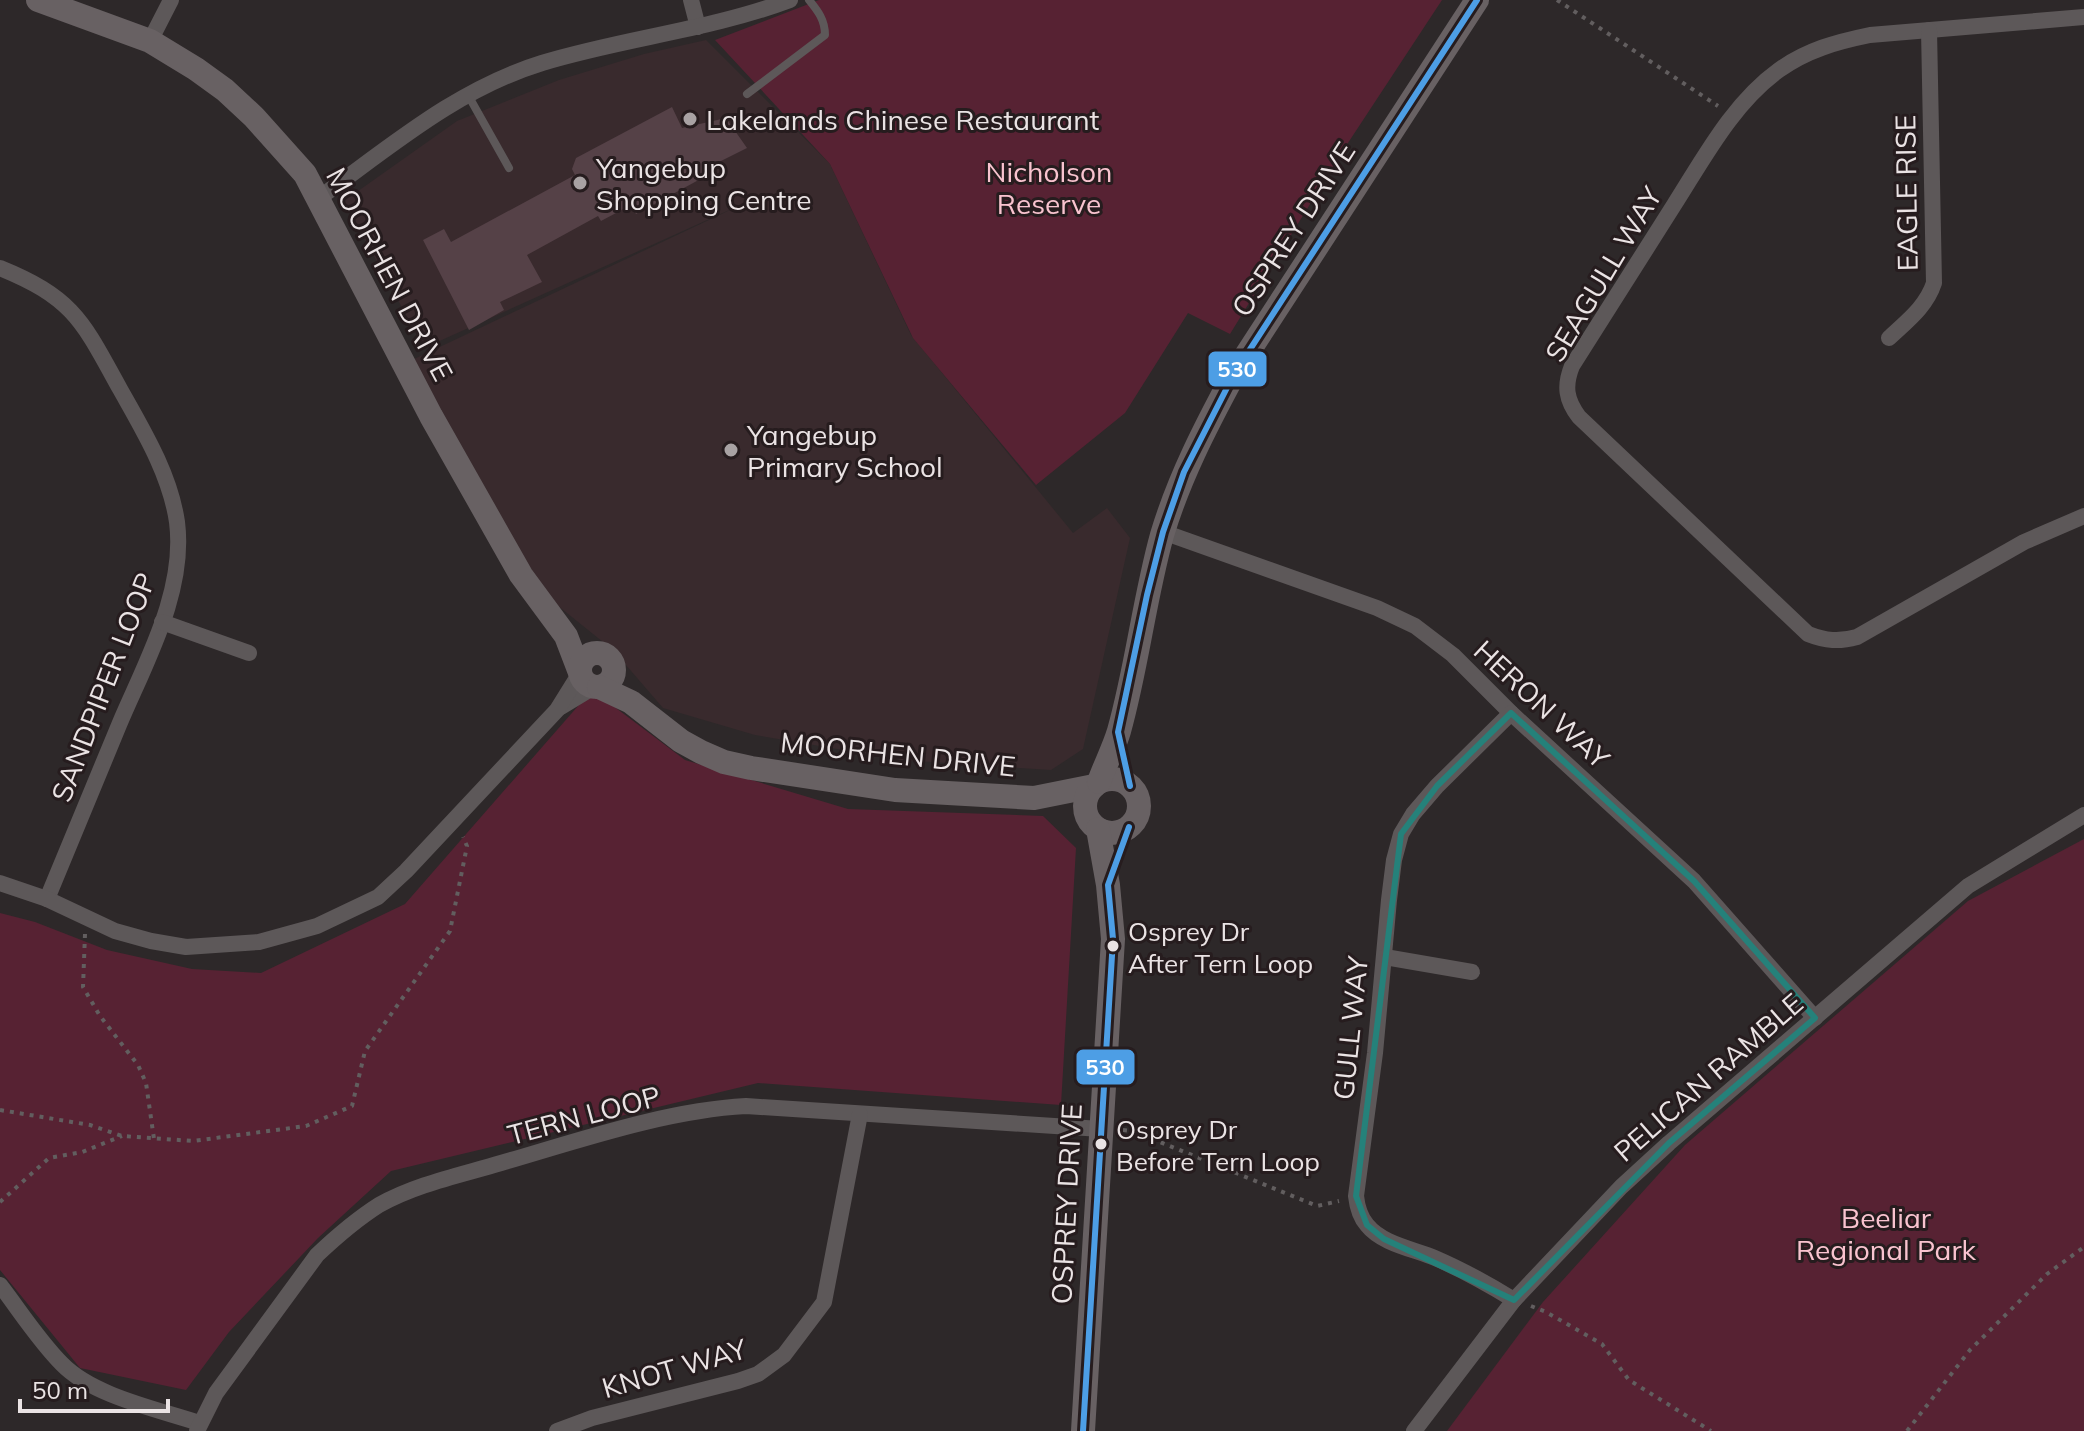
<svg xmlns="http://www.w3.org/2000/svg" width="2084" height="1431" viewBox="0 0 2084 1431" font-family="Mulish,sans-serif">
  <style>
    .built { fill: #392a2d }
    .green { fill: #572233 }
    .building { fill: #554147 }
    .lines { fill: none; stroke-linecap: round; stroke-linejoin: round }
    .path { stroke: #625e5f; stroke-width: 4; stroke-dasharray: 4 6; stroke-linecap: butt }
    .lane { stroke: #5d5859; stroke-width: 8 }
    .street { stroke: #5d5859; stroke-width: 16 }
    .secondary { stroke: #686163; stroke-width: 24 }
    .bus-1-casing { stroke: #261c1e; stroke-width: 12 }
    .bus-1 { stroke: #4d9ee5; stroke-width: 6 }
    .marked { fill: none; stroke: #25817a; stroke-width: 6; stroke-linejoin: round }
    .poi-dot { fill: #a8a2a3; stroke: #261c1e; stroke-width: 3 }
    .bus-dot { fill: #eae3e4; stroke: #261c1e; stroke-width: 3 }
    .labels { text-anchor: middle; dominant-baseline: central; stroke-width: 6; stroke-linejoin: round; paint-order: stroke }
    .bus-label { font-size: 26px; fill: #eae3e4; stroke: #261c1e; text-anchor: start }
    .poi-label { font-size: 28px; fill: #eae3e4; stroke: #261c1e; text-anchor: start }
    .park-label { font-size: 28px; fill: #f9c3cf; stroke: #261c1e }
    .street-label { font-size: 28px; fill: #eae3e4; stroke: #261c1e }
    .line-badge { stroke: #261c1e; stroke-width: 3 }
    .badge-label { font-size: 22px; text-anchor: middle; font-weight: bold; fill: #fff }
  </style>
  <rect width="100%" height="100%" fill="#2d2829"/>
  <path class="built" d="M706,40l124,124 81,171 162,198 34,-25 23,30 -47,211 -32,21 -149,-10 -147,-25 -92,-27 -50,-58 -61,-49 -45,-61 -97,-179 337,-159 -323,146 -80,-147 113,-80 102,-41 85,-26z"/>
  <g class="green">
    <path d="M819,0h623l-98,149 -114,185 -42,-21 -63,100 -89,72 -123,-147 -83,-174 -115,-124z"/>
    <path d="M592,690l93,70 163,49 195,7 33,32 -15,257 -303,-22 -367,88 -73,67 -89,94 -43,58 -106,-22 -80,-98v-357l35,9 72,28 85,19 69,4 144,-69z"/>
    <path d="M2084,839v592h-637l96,-129 142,-157 283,-244z"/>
  </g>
  <path class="building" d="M672,107l10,21 44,-10 21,30 -44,22 3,6 -70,38 -5,-9 -30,16 -3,-5 -71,39 15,27 -42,20 4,8 -35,20 -46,-90 21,-11 7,13 124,-67 -3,-6 4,-11z"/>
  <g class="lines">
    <g class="path">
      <path d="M1557,0l161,106"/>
      <path d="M85,934l-2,53 17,29 38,49 8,18 8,56"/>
      <path d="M0,1110l90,15 32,11 71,5 113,-15 46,-20 13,-55 85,-120 17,-85 -4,-9"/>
      <path d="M1123,1130l10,1 184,75 22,-5"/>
      <path d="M0,1202l49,-44 33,-6 40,-16"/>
      <path d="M1531,1306l15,6 56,32 27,36 82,51"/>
      <path d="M1907,1431l63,-81 77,-76 37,-27"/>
    </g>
    <g class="lane">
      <path d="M747,94l78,-59c0,-15 -7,-24 -16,-35"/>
      <path d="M468,95l41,73"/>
    </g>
    <g class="street">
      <path d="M691,0l7,27"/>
      <path d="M2084,17l-214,18c-34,7 -63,15 -91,35 -46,33 -75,88 -105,135 -34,54 -68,107 -102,161 -8,20 -6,34 7,51l229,217c18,7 31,8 49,3l167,-95 60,-26"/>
      <path d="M150,41l21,-41"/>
      <path d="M319,198c71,-51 138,-109 223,-135 82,-25 168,-33 248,-63"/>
      <path d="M0,268c74,30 83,54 120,121 23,41 50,85 57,133 9,70 -32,141 -58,203 -24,58 -48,116 -72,174"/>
      <path d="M1889,338c18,-17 37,-31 45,-55l-5,-253"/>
      <path d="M1163,532l214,76 38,18 38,29 58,58 183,168 121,137"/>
      <path d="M162,622l87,31"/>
      <path d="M561,707l33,-20"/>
      <path d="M1511,713l-74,73 -24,28 -12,20 -7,26 -5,40 -14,153 -19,143c1,9 4,21 11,29 15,19 47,24 68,33 28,12 53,26 79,42"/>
      <path d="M0,883l47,16 68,32 36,10 35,6 73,-5 58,-16 61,-29 28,-26 151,-161 23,-37"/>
      <path d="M1385,957l87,15"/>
      <path d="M0,1285c20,26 39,56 62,79 31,32 95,45 137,59"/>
      <path d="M197,1431l19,-38 101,-138c19,-18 40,-36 62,-50 37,-21 82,-30 122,-42 76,-22 166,-53 245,-57l355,23"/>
      <path d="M557,1431l35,-13 146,-37 20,-7 26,-19 40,-53 36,-188"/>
      <path d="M1414,1431l100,-131 107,-113 48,-44 299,-257 116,-71"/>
    </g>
    <g class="secondary">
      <path d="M38,0l112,41 46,28 29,21 29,27 51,57 126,242 90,159 45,61 13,34"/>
      <circle cx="597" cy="670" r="17"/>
      <path d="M599,687l32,15 50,39 20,11 23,10 27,6 144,22 139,8 60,-12"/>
      <circle cx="1112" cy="806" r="27"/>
      <path d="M1099,782c6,-17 15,-34 20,-51 18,-64 25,-131 43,-196 17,-57 44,-109 72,-161l243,-374"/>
      <path d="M1083,1431l30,-492 -5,-54 -10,-56"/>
    </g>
    <g class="bus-1-casing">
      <g id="bus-1">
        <path d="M1130,786l-12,-54 29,-137 16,-63 21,-60 50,-98 243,-374"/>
        <path d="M1083,1431l30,-492 -5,-54 21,-58"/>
      </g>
    </g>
    <use href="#bus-1" class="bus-1"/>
  </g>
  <path class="marked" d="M1511,713l183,168 121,137 -146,125 -155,157 -130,-61 -17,-14 -11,-29 45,-362 36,-48z"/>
  <g class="poi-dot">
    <circle cx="690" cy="119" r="8"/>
    <circle cx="580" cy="183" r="8"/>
    <circle cx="731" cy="450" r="8"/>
  </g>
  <g class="bus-dot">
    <circle cx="1113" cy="946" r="7"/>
    <circle cx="1101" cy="1144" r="7"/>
  </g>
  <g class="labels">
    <g class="bus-label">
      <text x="1128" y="931">Osprey Dr<tspan x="1128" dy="32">After Tern Loop</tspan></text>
      <text x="1116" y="1129">Osprey Dr<tspan x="1116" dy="32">Before Tern Loop</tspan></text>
    </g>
    <g class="poi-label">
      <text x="706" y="119">Lakelands Chinese Restaurant</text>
      <text x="596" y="167">Yangebup<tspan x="596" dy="32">Shopping Centre</tspan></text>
      <text x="747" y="434">Yangebup<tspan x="747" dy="32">Primary School</tspan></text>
    </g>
    <g class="park-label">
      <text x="1049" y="171">Nicholson<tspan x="1049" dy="32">Reserve</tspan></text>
      <text x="1886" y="1217">Beeliar<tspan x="1886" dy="32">Regional Park</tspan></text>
    </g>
    <g class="street-label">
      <text transform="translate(1906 193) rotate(-91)">EAGLE RISE</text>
      <text transform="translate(1293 229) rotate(-57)">OSPREY DRIVE</text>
      <text transform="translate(390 274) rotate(62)">MOORHEN DRIVE</text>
      <text transform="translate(1603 274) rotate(-59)">SEAGULL WAY</text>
      <text transform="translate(103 687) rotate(-69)">SANDPIPER LOOP</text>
      <text transform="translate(1542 704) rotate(43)">HERON WAY</text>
      <text transform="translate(898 754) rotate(6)">MOORHEN DRIVE</text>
      <text transform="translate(1350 1028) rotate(-84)">GULL WAY</text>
      <text transform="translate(1708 1077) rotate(-41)">PELICAN RAMBLE</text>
      <text transform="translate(584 1115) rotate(-15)">TERN LOOP</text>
      <text transform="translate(1066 1204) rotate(-87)">OSPREY DRIVE</text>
      <text transform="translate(674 1368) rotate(-16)">KNOT WAY</text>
    </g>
  </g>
  <g class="line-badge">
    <rect x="1207" y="350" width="61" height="38" rx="8" fill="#4d9ee5"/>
    <rect x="1075" y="1048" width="61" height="38" rx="8" fill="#4d9ee5"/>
  </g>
  <g class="badge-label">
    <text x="1237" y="377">530</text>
    <text x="1105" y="1075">530</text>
  </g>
  <path d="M20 1399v12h148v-12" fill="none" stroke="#eae3e4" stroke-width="4"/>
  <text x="32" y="1399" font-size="24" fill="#eae3e4" stroke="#261c1e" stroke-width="6" paint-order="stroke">50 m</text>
</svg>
